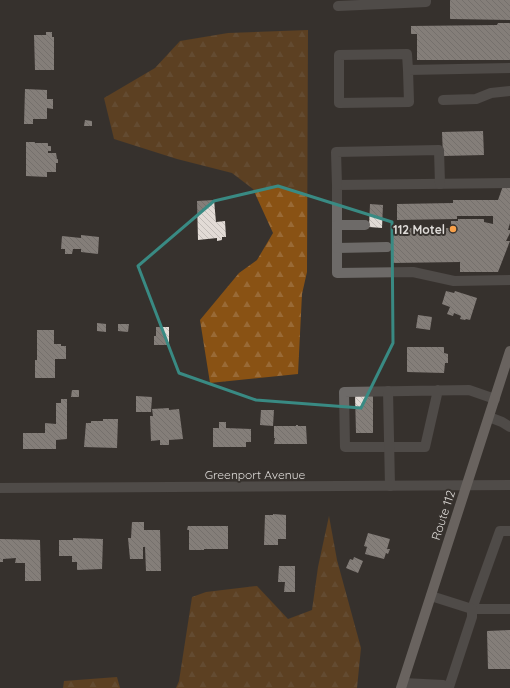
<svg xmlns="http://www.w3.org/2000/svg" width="510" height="688" viewBox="0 0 510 688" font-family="Quicksand,sans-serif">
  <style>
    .forest { fill: url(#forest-firs) }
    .building { fill: url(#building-back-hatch) }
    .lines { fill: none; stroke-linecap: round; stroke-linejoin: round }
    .minor { stroke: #6d6a68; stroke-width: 10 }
    .major { stroke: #a6a19c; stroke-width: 10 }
    .marked { fill: none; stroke: #398a83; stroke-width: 3; stroke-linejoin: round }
    .poi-dot { fill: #f8a14a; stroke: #37322e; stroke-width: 1.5 }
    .labels { text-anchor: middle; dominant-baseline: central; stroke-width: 4; stroke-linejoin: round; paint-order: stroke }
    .poi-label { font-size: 12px; font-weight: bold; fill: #dfdcd9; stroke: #37322e; text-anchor: end }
    .street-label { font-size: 12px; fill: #dfdcd9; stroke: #37322e }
  </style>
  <defs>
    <pattern id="forest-firs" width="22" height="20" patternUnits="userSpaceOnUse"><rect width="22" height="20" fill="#895214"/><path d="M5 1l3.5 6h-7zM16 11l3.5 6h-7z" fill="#996a36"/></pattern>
    <pattern id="building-back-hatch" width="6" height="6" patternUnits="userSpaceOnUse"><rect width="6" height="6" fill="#e2dbd6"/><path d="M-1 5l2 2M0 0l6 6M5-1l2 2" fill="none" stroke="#c2bcb8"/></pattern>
  </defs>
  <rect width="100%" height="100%" fill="#37322e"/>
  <g class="forest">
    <path d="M308,30l-1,242 -5,22 -4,80 -88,9 -10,-63 39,-47 18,-13 16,-27 -20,-44 -21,-16 -55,-14 -63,-20 -10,-41 51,-30 25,-27 48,-8z"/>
    <path d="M329,516l8,44 24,88 -4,40h-181l3,-7 13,-84 14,-5 51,-6 31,33 24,-9 6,-43z"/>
    <path d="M117,677l3,11h-57l1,-7z"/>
  </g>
  <g class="building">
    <path d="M450,0h60v20l-60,-1z"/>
    <path d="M498,23h12v37h-93v-26h-6v-8l86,-1z"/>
    <path d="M46,32h6v5h2v33h-19l-1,-35h12z"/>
    <path d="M25,89l22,1v9h6v10l-6,-1v11h-14v5h-9z"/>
    <path d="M85,120l7,1v5h-8z"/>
    <path d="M483,131l1,24 -41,1 -1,-24z"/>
    <path d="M26,142h9v1h13v3h3v5h-3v2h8l1,6h1v4h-2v9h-9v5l-21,-1z"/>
    <path d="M503,186h7v37l-2,7h2v3l-4,8h4l-12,31h-38v-10l-68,1v-24l6,-11h53v-7h7v-2h26v3l9,2v-8h-36v3l-60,1v-16l56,-1v-3h45z"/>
    <path d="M214,200l2,22 9,-1 1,16h-4v3l-5,1v-3l-19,2 -1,-39z"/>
    <path d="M370,204l13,1 -1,23 -13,-1z"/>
    <path d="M81,235l18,2 -1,17 -17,-2v-3h-8l-1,5h-7v-5h-4l1,-13 19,2z"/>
    <path d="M446,291l8,2 1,-2 22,7 -7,22 -4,-1 -1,1 -5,-1 1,-3 -7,-3 -1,3 -6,-2 3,-7 -8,-3z"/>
    <path d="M418,315l14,2 -2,13 -14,-2z"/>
    <path d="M97,323l9,1v8l-9,-1z"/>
    <path d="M118,324h11l-1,8 -10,-1z"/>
    <path d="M156,327h13v18h-15v-9h2z"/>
    <path d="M37,330h17v14h7v2h5v13h-11v19h-20v-18h2z"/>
    <path d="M407,347h37v6l4,1v9h-3l-1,10 -37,-1z"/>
    <path d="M72,390h7v7h-8z"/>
    <path d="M373,394v39h-17l-1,-38z"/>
    <path d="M136,396l16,1 -1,15h-15z"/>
    <path d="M61,399h6v40l-11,1v9h-33v-16h22v-10l11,1v-21h5z"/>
    <path d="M169,408v2l10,-1 4,30 -14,1v5h-9v-5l-9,1 -1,-25h3l-1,-7z"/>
    <path d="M261,410h13l-1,16 -13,-1z"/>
    <path d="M103,419h15l-1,29 -33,-1 2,-24h5v-2h12z"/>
    <path d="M219,422h7v6l25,1v13h-5v5h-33v-19h6z"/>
    <path d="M296,425h2v1h8l1,18h-33l1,-6h-1v-12h22z"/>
    <path d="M273,514l13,1v24h-8v6h-14l1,-30h8z"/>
    <path d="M132,522h12v8h16l1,41h-15l-1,-24h-2v12h-13l-2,-21h3z"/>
    <path d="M188,526h40v23h-24v1h-15v-20h-2z"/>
    <path d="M368,533l22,6 -3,10h3l-2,5 -2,-1 -2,6 -19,-5 2,-7 -3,-1z"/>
    <path d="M73,538l30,1 -1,30 -25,1v-8h-5v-6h-13v-16h14z"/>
    <path d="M0,539l40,1 1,41h-16v-18h-10l1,-5 -13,1v3h-3z"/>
    <path d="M354,557l9,4 -5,12 -12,-5 4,-9 3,1z"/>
    <path d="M279,566h16v26h-11l1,-10h-7z"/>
    <path d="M510,630v39h-22l-1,-38z"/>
  </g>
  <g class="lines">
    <g class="minor">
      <path d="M338,6l88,-4v-2"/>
      <path d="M408,70l-1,-16 -68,1v48l70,-1 -1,-32 102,-2"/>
      <path d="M443,100l33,-1 15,-6 19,-2"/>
      <path d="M510,183l-173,2v88l76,-1 41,9 56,-1"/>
      <path d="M337,185l-1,-33 103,-2 1,34"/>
      <path d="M337,225h28"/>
      <path d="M337,248l50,-1"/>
      <path d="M438,390l-13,57h-80l-1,-55 125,-2 26,9"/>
      <path d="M388,391l2,95"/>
      <path d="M489,417l13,5 8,5"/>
      <path d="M0,488l510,-3"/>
      <path d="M510,531h-10l-28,78h38"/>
      <path d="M431,596l41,13v8l-23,70"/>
      <path d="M403,683l40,2 6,3"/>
    </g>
    <path class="major" d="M401,688l109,-337"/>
  </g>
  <path d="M0 0H510V688H0ZM278,186l114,36 1,121 -32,65 -105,-8 -77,-27 -41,-107 76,-65z" fill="#37322e" fill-opacity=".55" fill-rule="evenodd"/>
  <path class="marked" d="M278,186l114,36 1,121 -32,65 -105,-8 -77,-27 -41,-107 76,-65z"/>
  <circle class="poi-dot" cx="453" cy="229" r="4"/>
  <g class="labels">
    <g class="poi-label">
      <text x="445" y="229">112 Motel</text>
    </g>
    <g class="street-label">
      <text x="255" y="474">Greenport Avenue</text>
      <text transform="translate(443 515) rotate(-72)">Route 112</text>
    </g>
  </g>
</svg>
